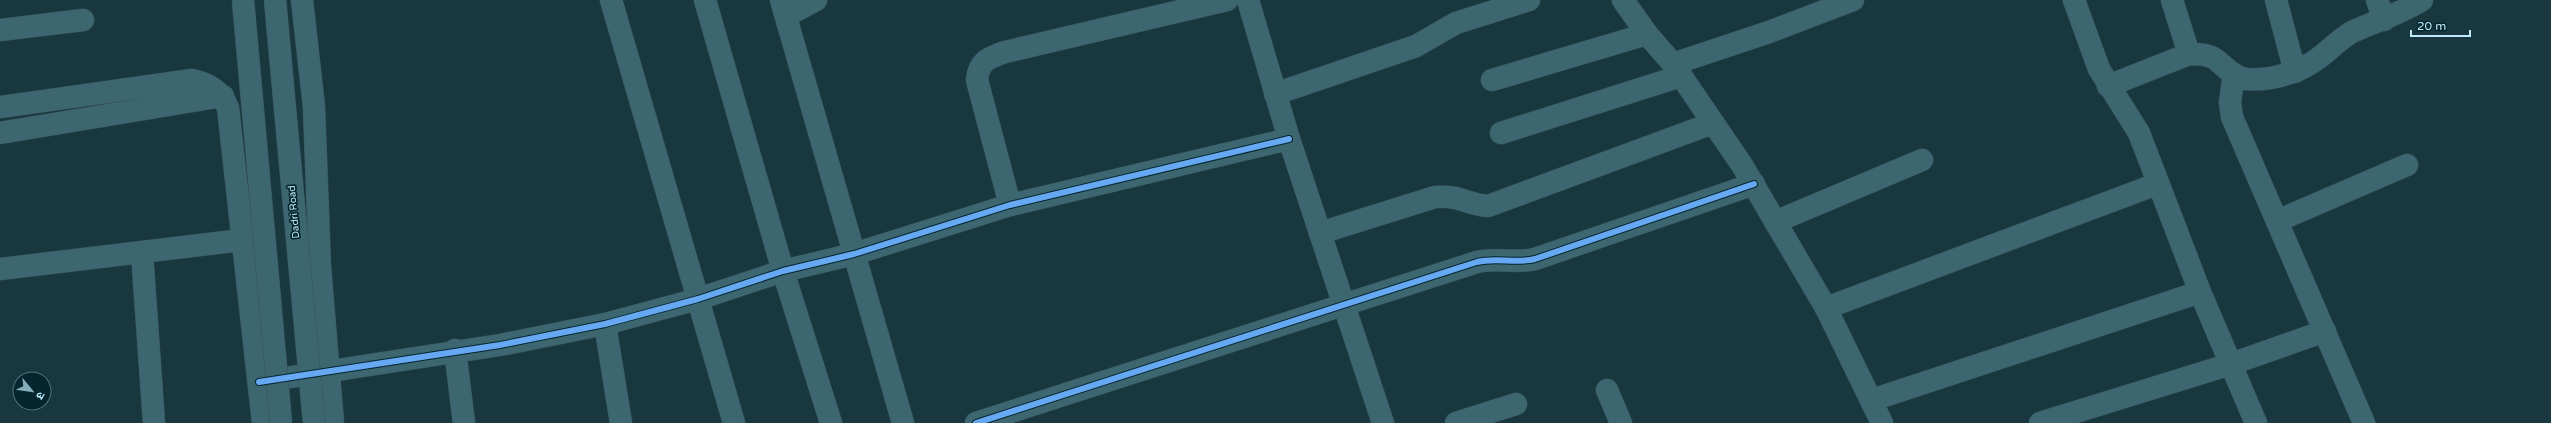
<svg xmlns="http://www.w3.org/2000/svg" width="2551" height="423" viewBox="0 0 2551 423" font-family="'Varela Round','Noto Sans Devanagari',sans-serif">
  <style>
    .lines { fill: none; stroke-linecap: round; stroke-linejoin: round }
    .minor-casing { stroke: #3a535b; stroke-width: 23 }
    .minor { stroke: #3c6670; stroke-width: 22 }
    .minor-bridge-casing { stroke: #3a535b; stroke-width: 23; stroke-linecap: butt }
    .minor-bridge { stroke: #3c6670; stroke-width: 22 }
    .cycleway-casing { stroke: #05252f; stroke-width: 8 }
    .cycleway { stroke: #66a8f1; stroke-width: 6 }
    .labels { text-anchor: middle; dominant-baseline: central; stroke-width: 3.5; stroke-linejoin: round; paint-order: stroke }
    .street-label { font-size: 10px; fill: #beeaf9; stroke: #05252f }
  </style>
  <rect width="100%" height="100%" fill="#18373f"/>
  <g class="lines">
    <g class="minor-casing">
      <g id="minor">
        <path d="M302,0l12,107 6,160 13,156"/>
        <path d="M611,0l123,423"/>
        <path d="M705,0l78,271 48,152"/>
        <path d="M781,0l122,423"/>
        <path d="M1248,0l41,139 94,284"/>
        <path d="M1623,0l24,34 26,30 69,101 84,143 56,115"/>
        <path d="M2074,0l25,69 40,64 61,159 56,131"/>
        <path d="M2172,0l17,54"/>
        <path d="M2276,0l19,72"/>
        <path d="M2377,0l7,20"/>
        <path d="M786,16l30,-16"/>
        <path d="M0,30l83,-10"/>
        <path d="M1673,64l96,-32 84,-32"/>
        <path d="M2234,74l-4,28 2,15 132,306"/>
        <path d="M1492,80l155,-46"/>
        <path d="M2108,86l81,-32c9,0 19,0 26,5 10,7 18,19 31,20 22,2 49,-5 67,-17 14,-9 25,-22 39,-30 24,-11 48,-18 70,-32"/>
        <path d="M1275,94l141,-48 40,-23 73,-23"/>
        <path d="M0,107l192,-27c18,4 29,11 36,28l35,315"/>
        <path d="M0,133l223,-37"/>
        <path d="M1501,133l180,-57"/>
        <path d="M1010,205l-33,-125c2,-19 11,-22 28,-28l222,-52"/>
        <path d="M2277,221l130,-56"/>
        <path d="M1775,222l147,-62"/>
        <path d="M1320,233l115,-36c25,-2 31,7 53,9l225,-83"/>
        <path d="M142,253l12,170"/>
        <path d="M0,269l242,-29"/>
        <path d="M1826,308l331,-124"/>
        <path d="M605,324l16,99"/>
        <path d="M455,350l9,73"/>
        <path d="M259,382l241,-37 105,-21 93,-25 85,-28 71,-17 156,-49 279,-66"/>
        <path d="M1607,390l14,33"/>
        <path d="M1872,400l328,-108"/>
        <path d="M976,423l501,-161c20,-5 38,2 58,-3l219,-75"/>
        <path d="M1456,423l60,-19"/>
        <path d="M2040,423l191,-59 94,-33"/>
      </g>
    </g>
    <use href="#minor" class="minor"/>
    <g class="minor-bridge-casing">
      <g id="minor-bridge">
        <path d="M243,0l38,423"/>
        <path d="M275,0l39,423"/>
      </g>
    </g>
    <use href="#minor-bridge" class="minor-bridge"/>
    <g class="cycleway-casing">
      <g id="cycleway">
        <path d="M259,382l241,-37 105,-21 93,-25 85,-28 71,-17 156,-49 279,-66"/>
        <path d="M976,423l501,-161c20,-5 38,2 58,-3l219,-75"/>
      </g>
    </g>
    <use href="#cycleway" class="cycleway"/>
  </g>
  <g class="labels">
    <g class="street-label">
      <text transform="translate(294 212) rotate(-95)">Dadri Road</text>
    </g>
  </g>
  <g transform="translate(32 391) rotate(119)"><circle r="19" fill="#05252f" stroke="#4f7480"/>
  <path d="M0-3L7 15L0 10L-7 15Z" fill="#84abb8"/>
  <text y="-6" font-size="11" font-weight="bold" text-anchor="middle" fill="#beeaf9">उ</text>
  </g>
  <path d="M2411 30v6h59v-6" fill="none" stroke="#beeaf9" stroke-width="2"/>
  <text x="2417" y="30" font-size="12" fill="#beeaf9" stroke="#05252f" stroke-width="3" paint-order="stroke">20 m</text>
</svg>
